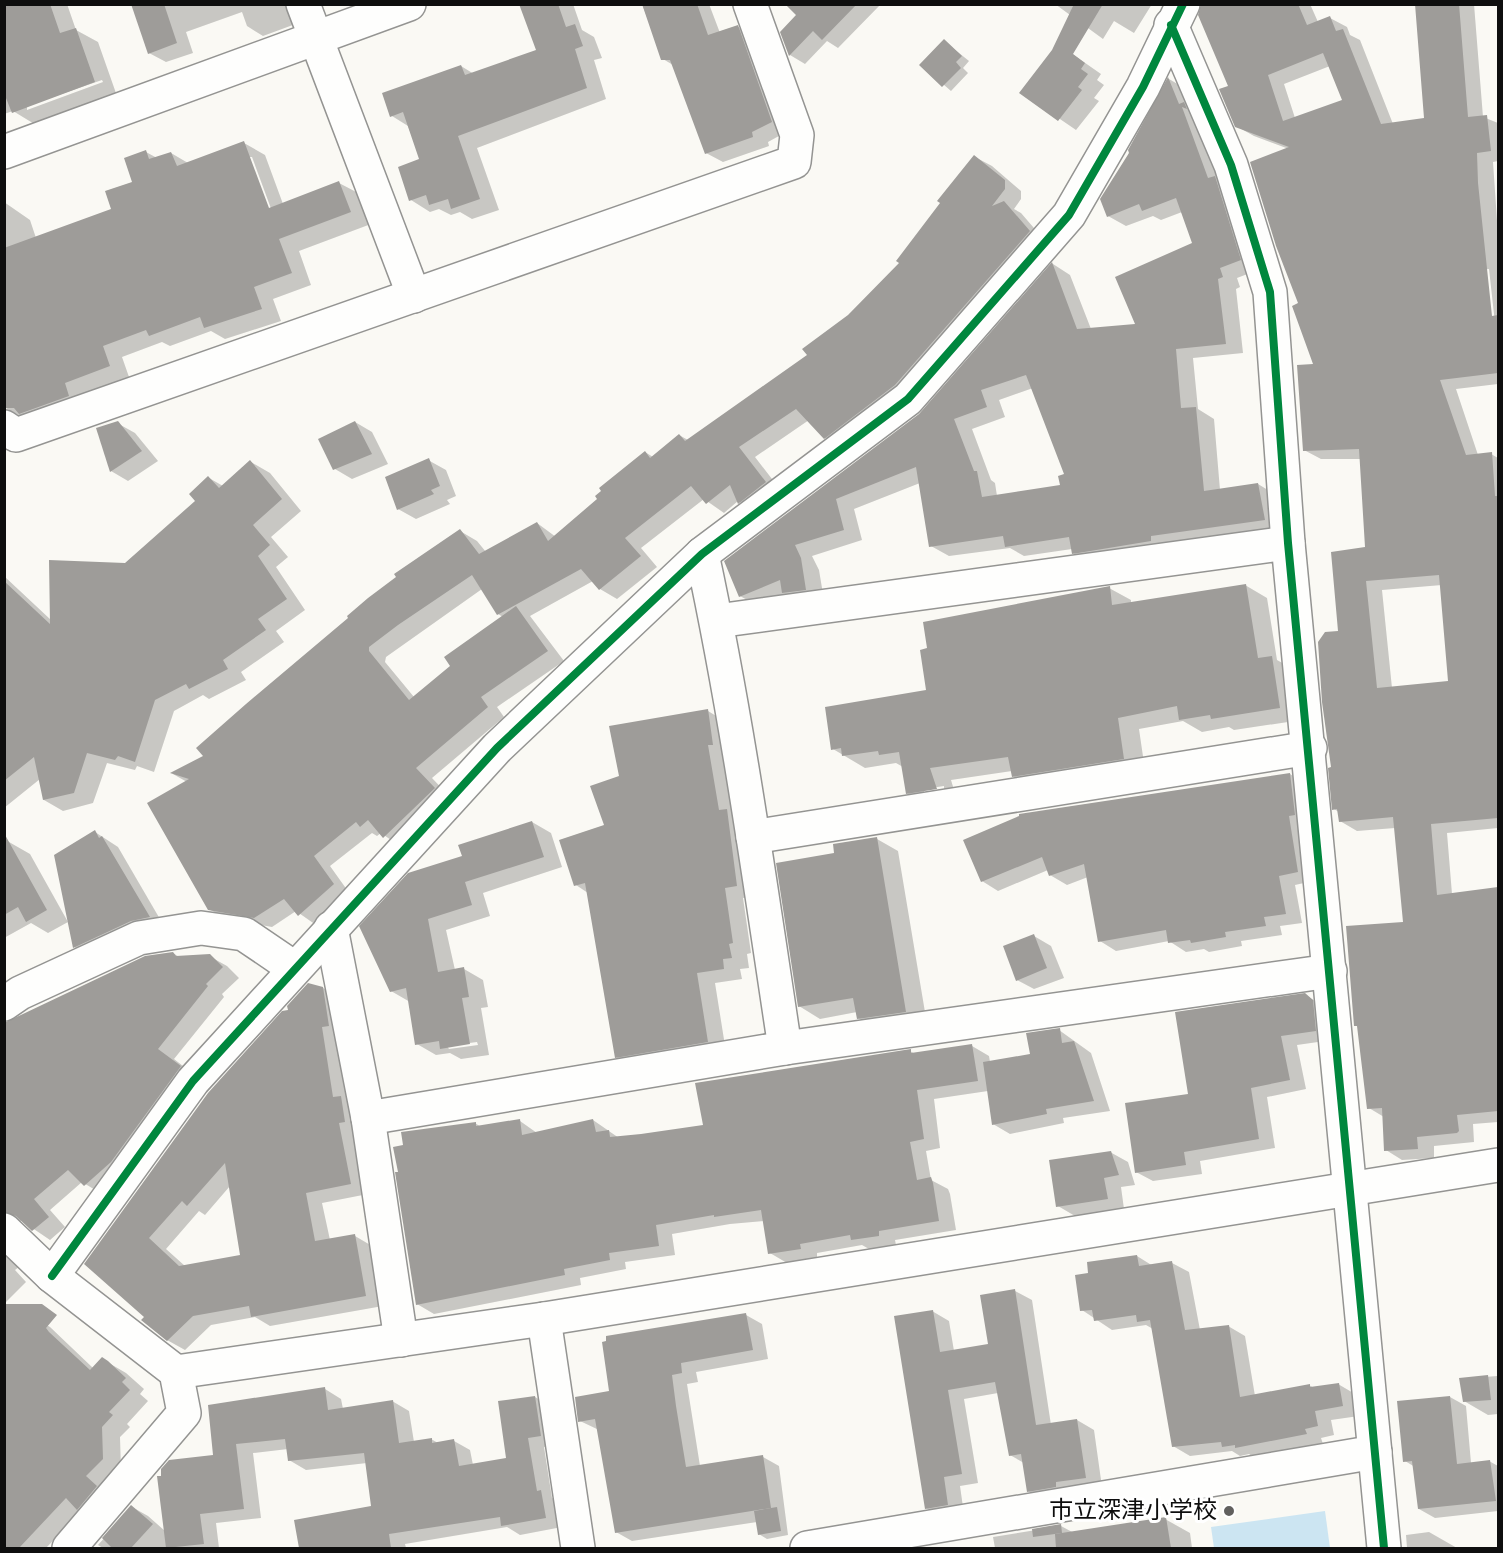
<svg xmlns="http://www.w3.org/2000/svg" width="1503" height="1553" viewBox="0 0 1503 1553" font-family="Spectral,'Noto Sans JP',serif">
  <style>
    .water { fill: #cce5f2 }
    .shadow { fill: #0003; fill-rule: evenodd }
    .building { fill: #9e9c99; fill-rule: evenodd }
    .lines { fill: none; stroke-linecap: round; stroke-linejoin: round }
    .minor-casing { stroke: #949492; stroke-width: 36 }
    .minor { stroke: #fefefd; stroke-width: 33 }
    .cycleway-casing { stroke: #fff; stroke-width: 11 }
    .cycleway { stroke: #00873e; stroke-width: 8 }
    .poi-dot { fill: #61605e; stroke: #fff; stroke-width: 2 }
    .labels { text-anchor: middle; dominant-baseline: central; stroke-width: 6; stroke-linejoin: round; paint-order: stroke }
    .poi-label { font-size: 24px; fill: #0e0e0e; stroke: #fff; text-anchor: end }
  </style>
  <rect width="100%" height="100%" fill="#faf9f4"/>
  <path class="water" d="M1325,1511l5,37h-116l-3,-21z"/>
  <g class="shadow">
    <path d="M4,4h63l9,26 22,12 19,54 -81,29 -23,-14 -9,3zM102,80l1,2 -76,28v-4z"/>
    <path d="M132,4h163l6,18 -38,14 -16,-10 -5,-14 -56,20 7,21 -27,9 -17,-9z"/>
    <path d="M521,4h52l9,26 12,7 8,21 -8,2 12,39 -129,49 22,62 -27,9 -12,-7 -9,3 -12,-6 -9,3 -19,-12 10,-40 -13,-34 -16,-10 69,-50 13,8 63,-23z"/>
    <path d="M642,4h67l11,29 18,-6 16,9 34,95 -20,11 1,4 -46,16 -17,-9 -33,-88 -10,-6z"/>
    <path d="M800,4h81l-43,44 -11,-7 -22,23 -15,-9 -8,-22 21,-23z"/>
    <path d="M1055,4h97l-18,29 -20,-12 -11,18z"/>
    <path d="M1270,4h40l8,18 12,-4 17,9 3,8 10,5 33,84 33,-5 -9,-115h57l9,113 15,6v38l-5,1 5,73v149l-42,5 22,66 13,-1 7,4v370l-51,5 5,61 46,-6v234l-25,2 1,18 -40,4v12l-32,2 -16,-10 -2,-33 -15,-9 36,-185 -10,-95 -38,3 -17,-10 -1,-9 -5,-3 -1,-40 6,-137 28,-84 -6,-89h-40l-17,-9 11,-84 -26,-217 -35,-13 -18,-10 -6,-39zM1330,66l14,35 -49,17 -11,-34zM1486,269h3l6,54h-3zM1442,585l8,97 -58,6 -10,-98z"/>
    <path d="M944,41l25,20 -6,7 5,5 -17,18 -30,-26z"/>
    <path d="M1058,44l43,30 -4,6 7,5 -10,13 5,3 -23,29 -54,-37z"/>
    <path d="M1169,79l17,10 72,181 -21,8 3,9 -4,2 7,64 -50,5 5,51 16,10 6,71 38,-6 18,11 6,35 -191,33 -18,-10 -1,-4 -48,7 -14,-8 -61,8 -18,-10 -11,-63 -66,26 8,31 -50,16 7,14 5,30 -23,3 -14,-9 -29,12 -18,-10 -14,-35 194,-146 133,-151 17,11 21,54 46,-4 57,-81 -12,-32 -21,8 -8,-4 -27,10 -18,-10 22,-66zM1033,388l33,87 -4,11 -65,10 -2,-13 -4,-3 -19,-51 33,-12 -6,-17z"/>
    <path d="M244,143l21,12 18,49 56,-21 21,11 11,30 -72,27 12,34 -38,14 8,22 -56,18 -14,-8 -41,15 -8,-4 -40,15 7,20 -105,41 -20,-11v-205l26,18 6,18 77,-28 21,-27 12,-31 11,6 14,-5 17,10zM249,157h3l21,57 -3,2z"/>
    <path d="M975,157l17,9 29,25v8l-7,10 7,4 25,29 -204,205 -17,-9 -16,-18 -54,37 27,35 -26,20 -18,-11 -14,12 -20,-14 -63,49 16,19 -40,32 -17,-10 -7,-8 -63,35 34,45 -67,46 7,10 -72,61 19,20 -50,49 -20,-14 -4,3 -5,-3 -42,33 20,28 -34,31 -20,-14 -24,16 -46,-8 -17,-10 -22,-127 -14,-8 33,-17 254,-226 17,10 9,11 51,-29 19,14 43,-37 46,-48 8,5 26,-22 9,5 121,-84 92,-93zM482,589l16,25 5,3 -51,50 -38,30 -29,-35 1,-5z"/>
    <path d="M355,422l17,10 16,32 -36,15 -17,-10z"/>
    <path d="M117,423l18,10 23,28 -30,20 -17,-10 -13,-42z"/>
    <path d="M428,460l18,10 10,26 -9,4 3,4 -34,15 -18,-10z"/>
    <path d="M251,462l19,11 31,38 -30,26 17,20 -12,10 29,43 -29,21 8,11 -43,30 5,8 -37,19 -6,-4 -29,16 -20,61 -17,-6 -2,4 -28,-7 -14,40 -30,8 -19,-11 -4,-21 -36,29v-232l47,44 75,-55 71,-64 12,-23 14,8z"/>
    <path d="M1245,585l22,13 10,62 16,9 8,51 -67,10 -5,-3 -27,5 -19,-11 -44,8 6,41 -111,18 -21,-12 -1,-5 -61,9 6,20 -29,5 -21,-12 -4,-26 -7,-4 -31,5 -32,-19 95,-58 181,-103 22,12v3zM944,786v3l-20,3v-3z"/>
    <path d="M708,711l18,11 29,174 -12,2 8,55 -4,1 2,14 -9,1 2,10 -27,4 11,69 -91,15 -19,-10 -28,-164 -12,-8 30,-59 15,-49z"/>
    <path d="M1290,774l16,10 7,97 -18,4 7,38 -22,3 2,9 -41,6 1,5 -33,6 -5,-3 -18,3 -17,-11 -53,10 -16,-10 -12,-64 -21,8 -17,-10 -2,-5 -50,21 -16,-10 38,-66z"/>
    <path d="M532,822l19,11 11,34 -79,26 7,23 -44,14 9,40 9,-1 19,11 5,27 -7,1 8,47 -28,4 -11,-6 -14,2 -19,-11 -7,-42 -19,-11 -30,-64 103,-70zM477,1042l1,3 -29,4 -2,-3z"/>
    <path d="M95,832l23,15 46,79 -74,30 -16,-9z"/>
    <path d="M877,839l21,12 29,173 -48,6 -21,-12 -1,-6 -37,7 -21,-13 37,-152z"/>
    <path d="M9,842l21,12 38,68 -20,11 -17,-10 -27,15v-94z"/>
    <path d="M1034,936l17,10 13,32 -30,11 -17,-9z"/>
    <path d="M173,953l6,4 30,-1 18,10 12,12 -17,16 2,3 -50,62 23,18 -95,117 -20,-12 -32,28 15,17 -15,13 -28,-19h-6l-12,11v-209z"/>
    <path d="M323,988l18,11 27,195 -46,9 8,37 25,-4 17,10 11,60 -113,20 -15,-9 -44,8 -26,25 -18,-10 -21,-23 -60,-54 203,-252zM230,1186l12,70 -57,10 -19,-17 33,-38 6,4z"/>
    <path d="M1305,995l17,10 10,35 -35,5 9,44 -39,8 8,51 -75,13 2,13 -49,7 -17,-9 53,-77z"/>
    <path d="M1059,1030l32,23 19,58 -47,7 1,5 -54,11 -17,-10 -5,-33 -54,8 6,49 -14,3 5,29 17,9 2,5 6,36 -61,10 1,5 -27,4 -7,-4 -45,8v5l-30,5 -17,-10 -6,-32 -34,3 -58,10 3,21 -50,7 1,7 -46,9 1,7 -147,29 -17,-10 58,-181 6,4 39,-6 17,12 56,-13 26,18 86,-12 205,-75 5,3 57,-8 17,10 1,6 42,-6z"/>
    <path d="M1110,1152l18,10 7,23 -14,2 3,22 -49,7 -17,-10z"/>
    <path d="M4,1249l16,17 -5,4 11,12 -22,22z"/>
    <path d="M1137,1256l16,10 19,-3 17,9 11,58 28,-4 17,10 10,60 54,-11 5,3 24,-4 17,10 4,22 -28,4 3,15 -13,3 2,6 -70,13 -4,-3 -9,2 -8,-5 -42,5 -17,-10 -20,-117 -7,-4 -34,5 -30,-20 8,-36z"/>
    <path d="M1015,1291l17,9 19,125 26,-5 17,10 8,57 -58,13 -16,-9 -4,-28 -14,-8 -12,-62 -34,6 14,84 -18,3 4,28 -21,4 -17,-10 6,-197 17,10 5,30 36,-6z"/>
    <path d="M746,1315l16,9 6,35 -72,13 2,10 -11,2 13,82 63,-9 16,9 9,69 -21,4 -8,-5 -2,-12 -125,19 -16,-9 -17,-102 -19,-9 31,-29z"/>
    <path d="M32,1316l18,11 43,41 9,-9 24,14 18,16 -4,5 8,7 -21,23 3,3 -10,10 1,33 -75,78h-42v-200z"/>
    <path d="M1497,1369l1,45 -10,1 -24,-14 -3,-22 36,-3z"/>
    <path d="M325,1389l16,10 2,10 49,-8 17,10 5,31 17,-3 7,4 16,-2 16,9 3,15 34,-5 28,-63 17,10 5,38 -13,2 8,51 6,3 4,26 -42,8 -13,-8 -102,17 1,4h-106l-4,-27 77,-13 -6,-45 -61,7 -17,-10 -1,-11 -35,4 8,65 -45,5 3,25h-116l-5,-3 34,-38 16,9 17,15 50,-75z"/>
    <path d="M1450,1397l16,9 5,57 18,-2 9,5v45l-63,7 -16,-9 -4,-42 -10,-6 -6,-59z"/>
    <path d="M1165,1519l25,14 2,15h-197l-2,-11 68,-11 13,7z"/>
    <path d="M1429,1532l28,16h-50l-1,-13z"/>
  </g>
  <g class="building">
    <path d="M4,4h46l10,29 16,-5 19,54 -83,31 -8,-20z"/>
    <path d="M131,4h33l13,39 -29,11z"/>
    <path d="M519,4h39l8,23 9,-3 8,22 -8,3 12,39 -129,48 22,63 -29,10 -3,-10 -19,6 -3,-10 -17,6 -11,-34 21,-8 -16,-47 -13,5 -8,-24 79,-28 4,10 71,-25z"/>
    <path d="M642,4h55l11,31 30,-10 34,97 -20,10 1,5 -48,17 -35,-94h-9z"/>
    <path d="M785,4h72l-35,36 -9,-9 -24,25 -9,-24 16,-17z"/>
    <path d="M1074,4h29l-30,50 12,9 -4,6 7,5 -10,13 4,3 -24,31 -39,-28 33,-43z"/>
    <path d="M1201,4h97l9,21 23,-9 6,15 7,-2 38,95 43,-6 -9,-114h44l9,113 19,-2 4,36 -14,2 1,30 14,133 6,-1v58l-58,7 26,75 26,-3 3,44h3v322l-67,6 6,71 61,-8v224l-41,4 2,16 -2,2 -40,4 1,12 -34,2 -2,-43 -15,1 -10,-83h-3l-8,-100 57,-4 -10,-105 -54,5 -2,-13 -5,1 -4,-42 3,-1 -9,-65 -4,-60 7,-10 13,-1 -7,-79 34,-5 -6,-98 -56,2 -6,-86 16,-1 -21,-58 6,-3 -22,-57 -26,-84 39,-15 -54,-20 -16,-38 9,-3 -30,-71zM1323,53l19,47 -59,21 -15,-46zM1439,575l9,106 -71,7 -11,-107z"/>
    <path d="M944,39l18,17 -6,6 5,6 -19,19 -23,-22z"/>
    <path d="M1168,77l11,27 5,-2 3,7 -5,-2 26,71 7,-2 26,84 -21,8 3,9 -5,2 8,65 -50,5 5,59 15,-1 8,84 54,-8 7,37 -114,16v5l-79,13 -3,-17 -64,10 -2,-11 -74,11 -13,-80 -80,32 8,31 -49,15 6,13 5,32 -24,3 -2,-13 -41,17 -15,-36 195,-147 133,-152 25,67 58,-5 -20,-47 77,-34 -16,-45 -34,13 -3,-7 -32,13 -7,-18 29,-46 -1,-3zM1026,375l38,99 -6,2 2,9 -78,12 -5,-26h-3l-20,-52 33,-12 -6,-17z"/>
    <path d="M244,141l25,67 70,-27 12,31 -72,27 13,34 -38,14 8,22 -58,19 -4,-11 -51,19 -3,-6 -43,16 7,20 -45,17 4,13 -50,18 -5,-6h-10v-160l107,-39 -6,-18 27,-9 -8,-24 22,-8 3,9 22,-7 6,14z"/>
    <path d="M974,155l31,25v9l-13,17 12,-5 26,30 -135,154 -71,54 -28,-30 -57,38 27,35 -28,22 -8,-19 -24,19 -15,-18 -66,52 16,18 -42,34 -18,-21 -84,46 -25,-40 -74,50 -29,22v4l40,49 41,-34 -6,-9 72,-51 32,45 -67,46 7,10 -72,61 19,20 -52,50 -15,-18 -8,7 -4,-5 -42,34 20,28 -36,32 -14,-17 -30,19 -46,-8 -61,-107 42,-24 -19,-6 33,-17 -7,-8 50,-44 102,-86 -1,-2 21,-18 28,-21 -2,-3 66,-45 19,25 58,-32 11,19 49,-42 -2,-3 6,-5 -2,-3 46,-37 5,7 29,-24 6,7 122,-86 -5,-6 46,-34 51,-52 -3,-2 44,-58 -3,-2z"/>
    <path d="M118,421l24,30 -32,21 -14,-44z"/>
    <path d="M355,421l17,33 -39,16 -15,-31z"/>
    <path d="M429,458l11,28 -9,4 3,4 -37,16 -12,-33z"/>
    <path d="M250,460l32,39 -29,26 17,20 -12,11 29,43 -29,20 8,11 -43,30 5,9 -39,20 -3,-5 -31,16 -20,62 -17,-6 -3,4 -28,-7 -13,40 -31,7 -9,-43 -30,24v-200l46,43 -1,-64 76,3 70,-62 -6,-7 19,-18 11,12z"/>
    <path d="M1246,584l12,74 14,-2 8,52 -69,11 -1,-4 -31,5 -2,-14 -59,12 6,41 -112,18 -4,-20 -78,11 7,21 -31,5 -7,-42 -20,3 -1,-4 -36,5 -1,-8 -10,2 -6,-43 101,-17 -6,-40 7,-2 -4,-26 187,-36 2,19z"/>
    <path d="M708,709l5,36h-5l11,65 8,-1 10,77 -12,2 8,55 -4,1 3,14 -9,1 1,10 -27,4 11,69 -93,16 -30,-175 -11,3 -15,-46 45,-15 -14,-39 29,-10 -10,-50z"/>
    <path d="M1290,773l5,42 -6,1 9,56 -19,4 7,38 -22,3 2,9 -41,6 1,5 -35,6 -1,-3 -22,3 -2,-13 -68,12 -14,-78 -35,12 -7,-19 -61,25 -18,-42 56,-24v-2z"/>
    <path d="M532,821l12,36 -79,25 7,23 -44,14 10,53 26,-5 5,30 -7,1 8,46 -30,5 -1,-8 -24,4 -9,-57 -16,4 -31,-66 49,-53 54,-17 -4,-11z"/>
    <path d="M95,830l4,8 3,-2 48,81 -19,4 -58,27 -19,-93z"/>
    <path d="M4,833l43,77 -21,12 -8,-15 -14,8z"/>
    <path d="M877,837l29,175 -49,7 -4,-21 -55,9 -22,-144 58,-10 -1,-9z"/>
    <path d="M1034,934l13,34 -31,13 -13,-35z"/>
    <path d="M173,952l3,4 34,-2 13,13 -17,17 2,2 -50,63 23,17 -70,96 -27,24 -16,-16 -34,29 15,18 -17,14 -16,-15 -12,-4v-189l141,-67z"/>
    <path d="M308,983l15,4 6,39 -7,1 11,70 8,-1 4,26 -6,1 12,61 -45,9 9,48 40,-7 11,62 -115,21 -2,-11 -56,10 -26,25 -26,-21 3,-3 -60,-53 124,-171 74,-82 6,-1 -1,-4zM225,1163l15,92 -61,11 -30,-28 33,-37 5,5z"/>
    <path d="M1305,993l8,7 3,31 -35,5 9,44 -39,8 8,51 -75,13 2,13 -51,8 -10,-70 63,-9 -13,-82z"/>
    <path d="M1060,1028l2,15 12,-2 20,60 -48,8 1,5 -55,11 -9,-63 47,-8 -4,-21z"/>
    <path d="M972,1044l6,37 -61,9 7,49 -14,3 7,38 14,-3 2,6 6,38 -60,10v5l-28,4 -1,-5 -50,9 1,5 -33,5 -7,-44 -47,7v-2l-58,10 3,21 -50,7 1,7 -46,9 1,6 -149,30 -21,-133h3l-5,-25 10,-2 -2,-13 75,-10v4l44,-7 2,16 71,-16 3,13 13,-2 1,7 31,-3 62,-9 -8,-42 216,-34v4z"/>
    <path d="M1111,1151l8,24 -15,3 4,21 -52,8 -7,-47z"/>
    <path d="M1137,1255l2,11 33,-5 13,69 44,-5 11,72 70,-13v3l29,-4 4,23 -28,5 3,15 -13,3 2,5 -72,14v-3l-13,2 -1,-5 -49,5 -22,-127 -13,2 -1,-7 -42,6 -2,-11 -12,1 -5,-36 13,-2 -1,-11z"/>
    <path d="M1015,1289l21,136 41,-6 9,59 -30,4v5l-29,5 -6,-38 -12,2 -14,-74 -47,8 14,84 -18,3 4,28 -23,4 -31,-193 39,-6 7,42 48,-8 -8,-49z"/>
    <path d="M4,1304h38l15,11 -11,13 3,4 41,38 12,-13 6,4 18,17 -4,4 8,8 -21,22 4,3 -11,12 1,32 -17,17 11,10 -20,24 -11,-12 -47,50h-15z"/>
    <path d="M746,1313l7,37 -72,13 1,10 -10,2 4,31 10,61 77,-12 8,53 -156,25 -20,-114 -17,3 -3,-25 34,-6 -7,-49 4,-1v-5z"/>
    <path d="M1488,1375l3,25 -28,2 -4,-24z"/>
    <path d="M325,1387l3,23 65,-10 6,43 33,-5v5l22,-4 5,27 47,-8 -8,-57 37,-5 6,40 -13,2 9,53 4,-1 5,28 -45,8 -1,-9 -111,17 2,14h-92l-5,-28 77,-14 -7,-53 -76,8 -3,-22 -49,5 8,65 -44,5 4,30 -38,4 -9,-72h4v-7l8,-9 44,-5 -5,-50z"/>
    <path d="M1450,1396l7,68 33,-4 6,41 -78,8 -6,-48 -9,1 -6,-61z"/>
    <path d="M131,1505l22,19 -22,24h-19l-10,-10z"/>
    <path d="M777,1507l4,24 -23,4 -4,-24z"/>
    <path d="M1166,1517l5,31h-115l-1,-14z"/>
    <path d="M1061,1524l1,9 -29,4 -1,-8z"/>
  </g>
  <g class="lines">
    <g class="minor-casing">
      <g id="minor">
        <path d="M303,4l111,292"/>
        <path d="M1171,25l60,140 39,127 18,251 96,1005"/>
        <path d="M4,152l405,-148"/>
        <path d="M4,427l12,8 778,-273 3,-27 -47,-131"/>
        <path d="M702,554c35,163 58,329 83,494"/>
        <path d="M717,621l571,-78"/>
        <path d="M753,837l557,-89"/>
        <path d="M331,928l37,190 33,222"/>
        <path d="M4,1004l16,-11 119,-55 62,-10 43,6 50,34"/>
        <path d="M368,1118l417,-70 545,-77"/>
        <path d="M4,1230l48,46 124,96 8,41 -115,135"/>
        <path d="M52,1276l141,-195 304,-333 205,-194 206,-155 161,-184 74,-128 40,-83"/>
        <path d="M544,1319l34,229"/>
        <path d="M176,1372l368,-53 954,-154"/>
        <path d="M807,1548l568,-96"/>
      </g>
    </g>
    <use href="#minor" class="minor"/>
    <g class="cycleway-casing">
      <g id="cycleway">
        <path d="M1171,25l60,140 39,127 18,251 96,1005"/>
        <path d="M52,1276l141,-195 304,-333 205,-194 206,-155 161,-184 74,-128 40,-83"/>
      </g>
    </g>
    <use href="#cycleway" class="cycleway"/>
  </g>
  <circle class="poi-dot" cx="1229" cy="1511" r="6"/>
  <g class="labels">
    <g class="poi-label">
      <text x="1217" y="1511">市立深津小学校</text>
    </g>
  </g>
  <rect width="1503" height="1553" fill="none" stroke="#0e0e0e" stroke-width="12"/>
</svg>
